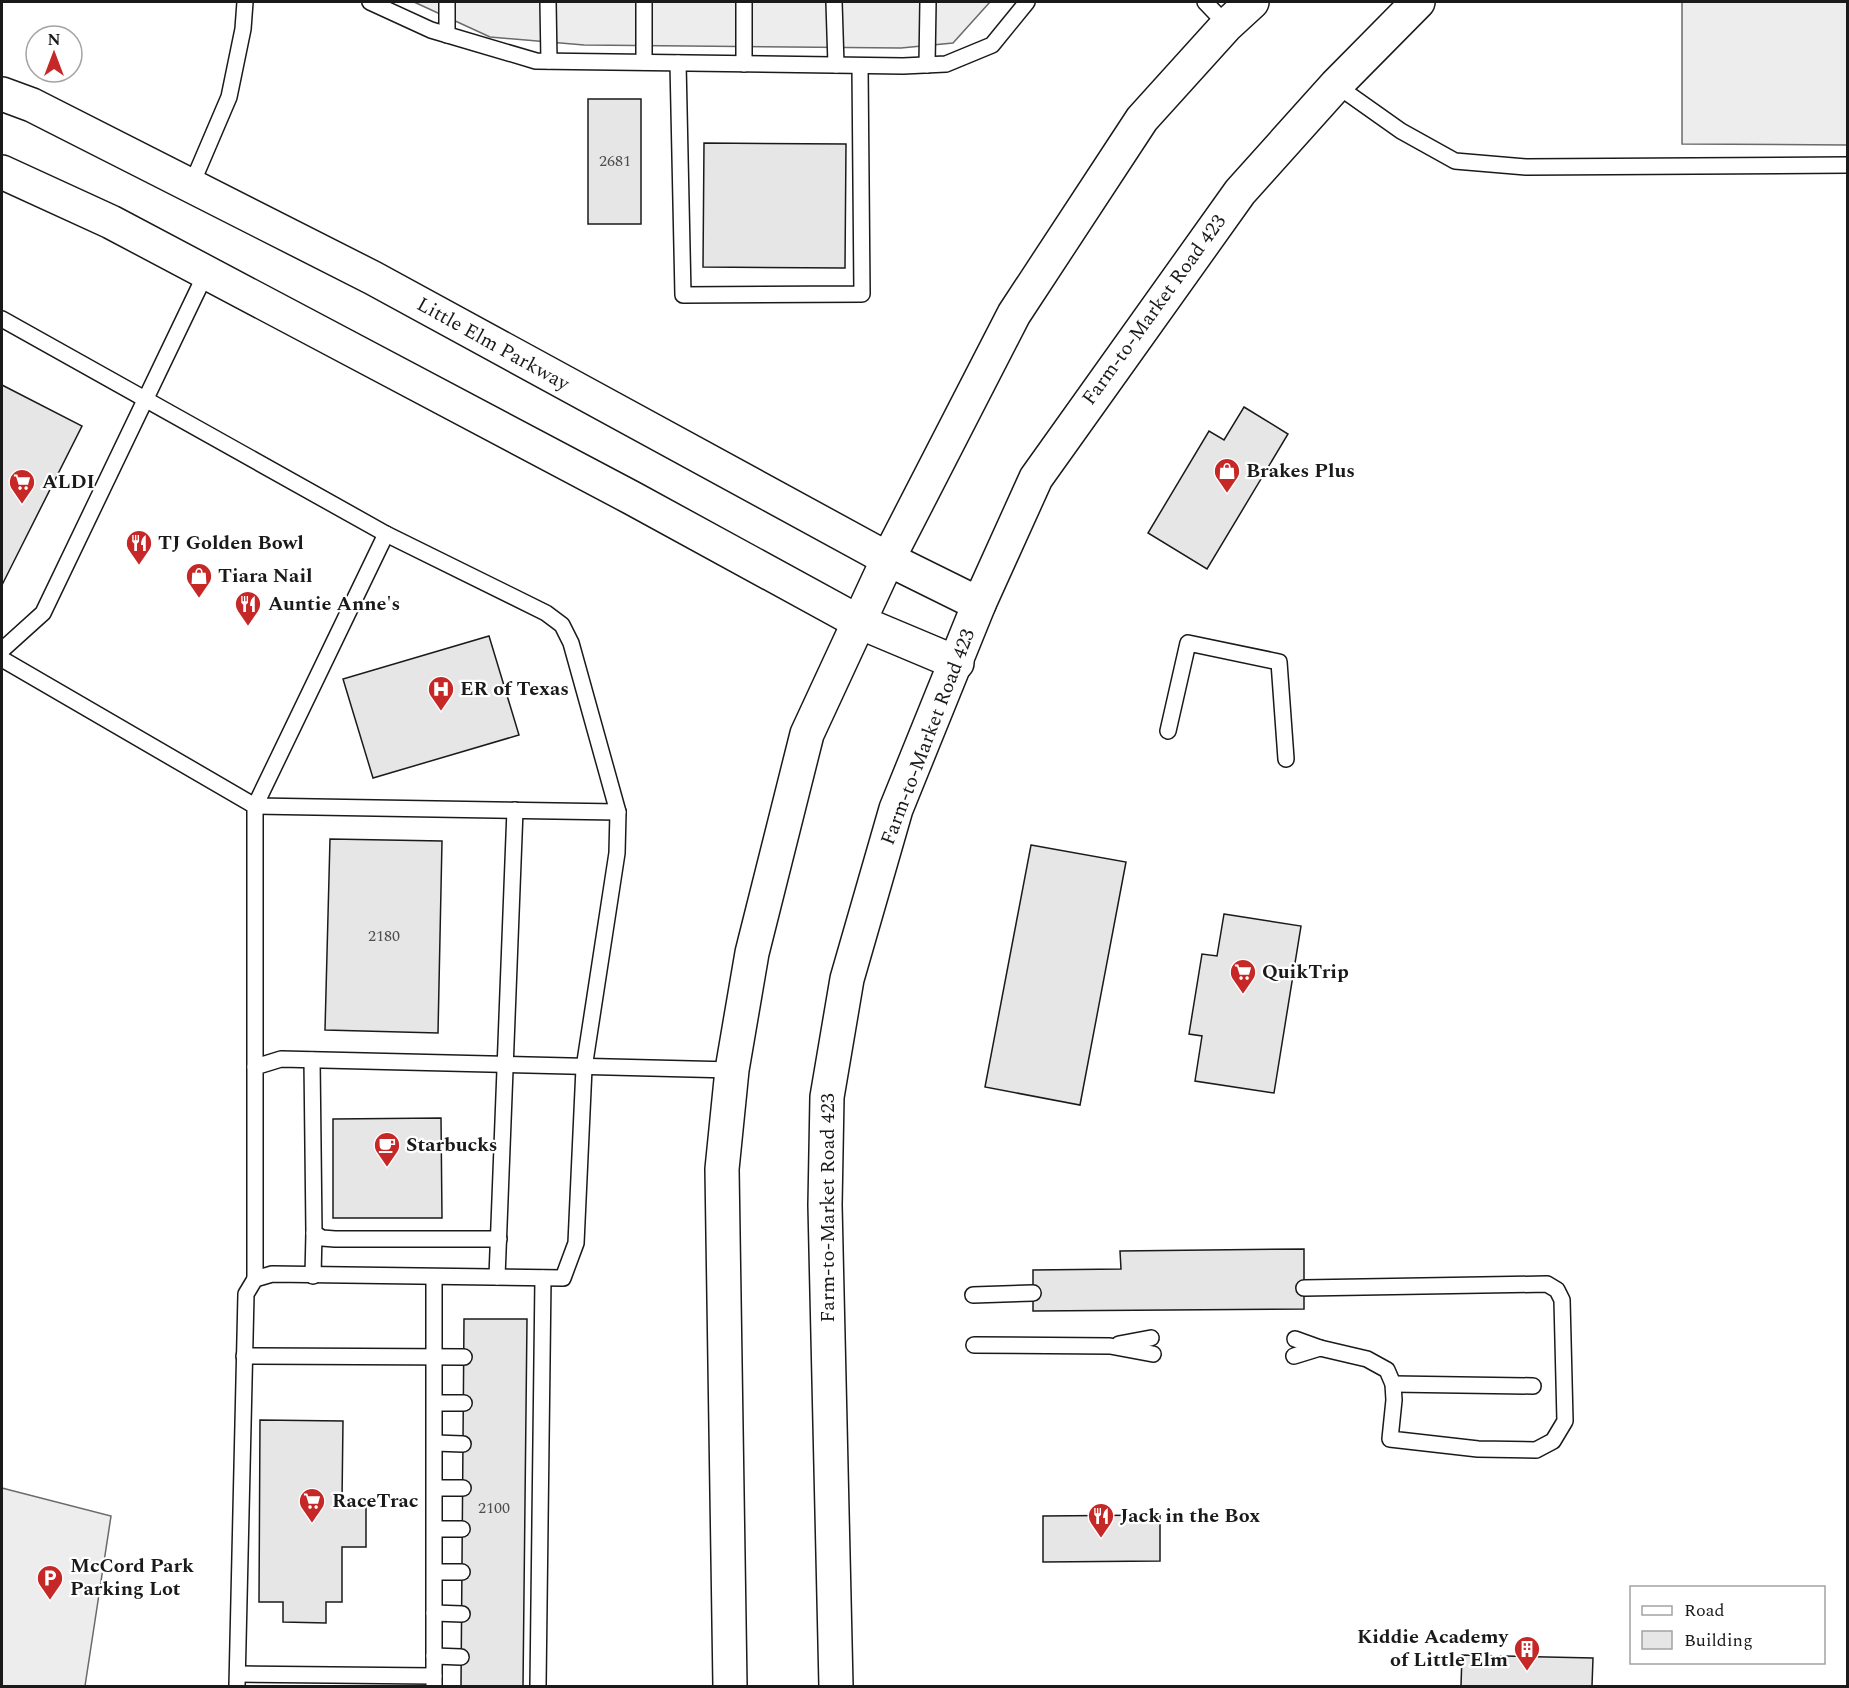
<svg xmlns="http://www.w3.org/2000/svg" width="1849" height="1688" viewBox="0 0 1849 1688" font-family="Spectral,serif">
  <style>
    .parking { fill: #ededed; stroke: #6a6a6a; stroke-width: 1.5 }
    .building { fill: #e6e6e6; stroke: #1a1a1a; stroke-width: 1.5 }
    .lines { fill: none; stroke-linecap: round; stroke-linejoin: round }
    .service-casing { stroke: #1a1a1a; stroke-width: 18 }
    .secondary-casing { stroke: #1a1a1a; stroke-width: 36 }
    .primary-casing { stroke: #1a1a1a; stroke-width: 36 }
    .service { stroke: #fff; stroke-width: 15 }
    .secondary { stroke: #fff; stroke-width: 33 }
    .primary { stroke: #fff; stroke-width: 33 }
    .labels { text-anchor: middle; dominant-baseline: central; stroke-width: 4.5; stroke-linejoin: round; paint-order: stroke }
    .number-label { font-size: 16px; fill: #4d4d4d }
    .street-label { font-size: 20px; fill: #1a1a1a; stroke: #fff }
    .poi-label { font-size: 20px; font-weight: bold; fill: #1a1a1a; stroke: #fff; text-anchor: start }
  </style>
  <rect width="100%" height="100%" fill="#fff"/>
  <g class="parking">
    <path d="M414,2h576l-37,41 -52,5 -317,-3 -94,-8z"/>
    <path d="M1682,2h165v143l-165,-1z"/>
    <path d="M2,1488l109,28 -26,170h-83z"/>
  </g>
  <g class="building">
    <rect x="588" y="99" width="53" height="125"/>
    <path d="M704,143l142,1 -1,124 -142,-1z"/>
    <path d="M2,385l80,41 -80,159z"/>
    <path d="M1244,407l44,27 -81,135 -59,-36 61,-102 15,9z"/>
    <path d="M489,636l30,99 -146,43 -30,-99z"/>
    <path d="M330,839l112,2 -4,192 -113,-3z"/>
    <path d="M1031,845l95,17 -46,243 -95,-18z"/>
    <path d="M1224,914l77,12 -27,167 -79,-12 7,-45 -13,-2 13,-80 15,2z"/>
    <path d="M441,1118l1,100h-109v-99z"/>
    <path d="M1304,1249v60l-271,2v-41l88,-1 -1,-18z"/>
    <path d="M464,1319h63l-4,367h-62z"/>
    <path d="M260,1420l83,1 -1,80h24v46h-24v55h-16v21l-43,-1v-20h-24z"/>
    <path d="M1160,1515v46l-117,1v-46z"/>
    <path d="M1462,1655l131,3 -1,28h-131z"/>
  </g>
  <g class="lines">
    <g class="service-casing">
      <g id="service">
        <path d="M370,2l61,28 105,31 367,5 43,-2 46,-19 35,-43"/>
        <path d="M548,2l1,59"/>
        <path d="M834,2l2,63"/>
        <path d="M1205,2l22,23"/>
        <path d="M447,35v-33"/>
        <path d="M644,62v-60"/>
        <path d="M678,63l5,232 179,-1 -2,-228"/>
        <path d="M744,64v-62"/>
        <path d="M927,65l1,-63"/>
        <path d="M1336,85l65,46 54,30 71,6 322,-2"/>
        <path d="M191,186l38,-89 14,-68 2,-27"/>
        <path d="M2,319l384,215 160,79 16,12 9,18 47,169 -1,41 -33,215 -8,175 -13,35 -291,-4 -17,5 -9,15 -9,392"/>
        <path d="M386,534l-131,272 363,6"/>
        <path d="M2,650l41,-37 163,-340"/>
        <path d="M2,659l253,147v261"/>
        <path d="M1168,731l20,-88 91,19 7,97"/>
        <path d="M312,1060l2,173 8,5 13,1h164"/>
        <path d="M313,1276l1,-43"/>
        <path d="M434,1277v409"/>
        <path d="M497,1277l18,-467"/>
        <path d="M255,1279v-212l26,-8 451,11"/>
        <path d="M973,1295l60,-2"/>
        <path d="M1295,1339l25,9"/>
        <path d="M1119,1344l32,-6"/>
        <path d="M974,1345l136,1 43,8"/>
        <path d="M244,1356l220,1"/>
        <path d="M1294,1356l26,-8 47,11 20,11 6,14 1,16 -4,39 88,10 58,1 17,-9 12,-20 -3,-121 -5,-10 -10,-6 -243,4"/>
        <path d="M1393,1384l140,2"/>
        <path d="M435,1403h29"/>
        <path d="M435,1443l28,1"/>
        <path d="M435,1488h28"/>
        <path d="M435,1529h27"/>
        <path d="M435,1572h27"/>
        <path d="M434,1613l28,1"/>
        <path d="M434,1656l27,1"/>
        <path d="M238,1674l196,2"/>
        <path d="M538,1686l5,-408"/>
      </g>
    </g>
    <g class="secondary-casing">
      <g id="secondary">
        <path d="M2,94l30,11 341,173 515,281 91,45"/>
        <path d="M2,172l109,50 521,276 225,123 100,42"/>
      </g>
    </g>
    <g class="primary-casing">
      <g id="primary">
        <path d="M730,1686l-8,-517 10,-99 20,-117 55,-219 81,-175 126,-245 128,-195 85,-94 25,-23"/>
        <path d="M836,1686l-11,-481 2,-108 20,-118 49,-170 83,-205 57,-126 204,-286 96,-107 82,-83"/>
      </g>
    </g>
    <use href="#service" class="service"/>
    <use href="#secondary" class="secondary"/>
    <use href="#primary" class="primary"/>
  </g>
  <defs>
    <g id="shop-pin" transform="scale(1.35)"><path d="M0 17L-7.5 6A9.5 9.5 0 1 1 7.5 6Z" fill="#c62828" stroke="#fff"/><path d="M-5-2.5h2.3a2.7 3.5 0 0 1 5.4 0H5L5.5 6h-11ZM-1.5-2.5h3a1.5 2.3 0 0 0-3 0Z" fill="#fff"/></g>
    <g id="supermarket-pin" transform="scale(1.35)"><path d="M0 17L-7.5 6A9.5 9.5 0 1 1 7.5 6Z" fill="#c62828" stroke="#fff"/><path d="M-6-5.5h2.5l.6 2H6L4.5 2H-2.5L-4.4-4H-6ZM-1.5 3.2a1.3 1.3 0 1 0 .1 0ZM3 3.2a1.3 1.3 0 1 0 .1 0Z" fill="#fff"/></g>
    <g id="restaurant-pin" transform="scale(1.35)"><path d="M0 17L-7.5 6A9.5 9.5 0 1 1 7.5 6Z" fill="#c62828" stroke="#fff"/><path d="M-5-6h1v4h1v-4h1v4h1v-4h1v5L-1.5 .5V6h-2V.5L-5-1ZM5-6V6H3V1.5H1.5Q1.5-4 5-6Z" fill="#fff"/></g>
    <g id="hospital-pin" transform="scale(1.35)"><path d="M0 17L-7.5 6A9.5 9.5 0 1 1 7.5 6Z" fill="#c62828" stroke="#fff"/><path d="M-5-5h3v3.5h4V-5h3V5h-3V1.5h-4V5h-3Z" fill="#fff"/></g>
    <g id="cafe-pin" transform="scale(1.35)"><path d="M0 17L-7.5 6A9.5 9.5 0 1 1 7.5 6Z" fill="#c62828" stroke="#fff"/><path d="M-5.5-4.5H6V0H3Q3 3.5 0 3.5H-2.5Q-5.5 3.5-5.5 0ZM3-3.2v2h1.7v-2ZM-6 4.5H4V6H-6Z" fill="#fff"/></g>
    <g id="parking-pin" transform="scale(1.35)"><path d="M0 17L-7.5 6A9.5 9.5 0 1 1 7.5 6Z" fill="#c62828" stroke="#fff"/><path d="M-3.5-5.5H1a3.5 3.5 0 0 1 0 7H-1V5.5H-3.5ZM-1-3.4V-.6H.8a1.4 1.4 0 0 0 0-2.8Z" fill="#fff"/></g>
    <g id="building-pin" transform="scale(1.35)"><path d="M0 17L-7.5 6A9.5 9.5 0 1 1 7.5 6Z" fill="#c62828" stroke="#fff"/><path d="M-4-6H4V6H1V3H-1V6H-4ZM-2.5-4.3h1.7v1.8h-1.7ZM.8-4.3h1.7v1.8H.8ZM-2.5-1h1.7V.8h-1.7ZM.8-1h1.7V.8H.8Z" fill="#fff"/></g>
  </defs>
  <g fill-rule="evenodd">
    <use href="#shop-pin" x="1227" y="471"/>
    <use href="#supermarket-pin" x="22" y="482"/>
    <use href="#restaurant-pin" x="139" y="543"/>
    <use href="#shop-pin" x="199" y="576"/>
    <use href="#restaurant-pin" x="248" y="604"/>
    <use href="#hospital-pin" x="441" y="689"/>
    <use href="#supermarket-pin" x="1243" y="972"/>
    <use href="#cafe-pin" x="387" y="1145"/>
    <use href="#supermarket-pin" x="312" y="1501"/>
    <use href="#restaurant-pin" x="1101" y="1516"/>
    <use href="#parking-pin" x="50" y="1578"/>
    <use href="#building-pin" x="1527" y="1649"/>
  </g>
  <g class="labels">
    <g class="number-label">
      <text x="615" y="161">2681</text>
      <text x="384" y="936">2180</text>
      <text x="494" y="1508">2100</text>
    </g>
    <g class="street-label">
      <text transform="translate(1154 310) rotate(-54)">Farm-to-Market Road 423</text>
      <text transform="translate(493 344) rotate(29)">Little Elm Parkway</text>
      <text transform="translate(928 737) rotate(-69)">Farm-to-Market Road 423</text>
      <text transform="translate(828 1208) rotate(-90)">Farm-to-Market Road 423</text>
    </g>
    <g class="poi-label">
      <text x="1246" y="471">Brakes Plus</text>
      <text x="42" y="482">ALDI</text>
      <text x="158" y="543">TJ Golden Bowl</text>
      <text x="218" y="576">Tiara Nail</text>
      <text x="268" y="604">Auntie Anne's</text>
      <text x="460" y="689">ER of Texas</text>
      <text x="1262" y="972">QuikTrip</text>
      <text x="406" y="1145">Starbucks</text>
      <text x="332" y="1501">RaceTrac</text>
      <text x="1120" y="1516">Jack in the Box</text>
      <text x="70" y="1566">McCord Park<tspan x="70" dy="23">Parking Lot</tspan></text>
      <text x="1508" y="1637" text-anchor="end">Kiddie Academy<tspan x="1508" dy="23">of Little Elm</tspan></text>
    </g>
  </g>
  <rect width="1849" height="1688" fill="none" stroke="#1a1a1a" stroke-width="6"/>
  <rect x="1630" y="1586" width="195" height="78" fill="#ffffff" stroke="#a3a3a3" stroke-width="1.5"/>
  <rect x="1642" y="1606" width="30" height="9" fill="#ffffff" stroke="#a3a3a3" stroke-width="1.5"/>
  <text x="1684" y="1616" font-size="18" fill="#1a1a1a">Road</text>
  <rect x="1642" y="1631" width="30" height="18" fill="#e6e6e6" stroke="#a3a3a3" stroke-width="1.5"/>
  <text x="1684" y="1646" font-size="18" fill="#1a1a1a">Building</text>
  <g transform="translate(54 54)"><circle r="28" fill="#ffffff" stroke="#a3a3a3" stroke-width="1.5"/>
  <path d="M0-4.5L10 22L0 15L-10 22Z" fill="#c62828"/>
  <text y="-9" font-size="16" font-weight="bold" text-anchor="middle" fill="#1a1a1a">N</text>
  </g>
</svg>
